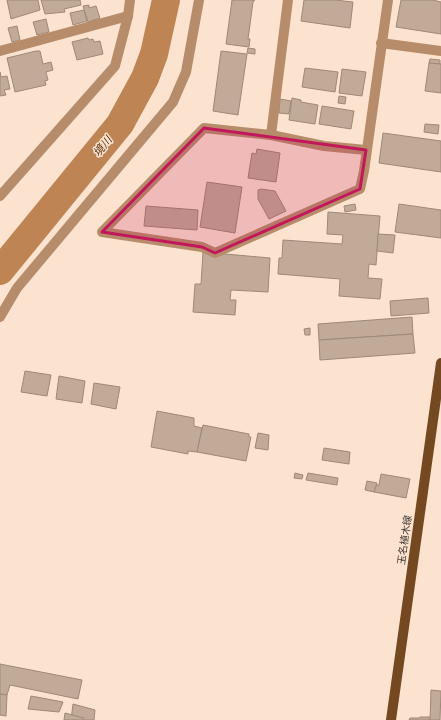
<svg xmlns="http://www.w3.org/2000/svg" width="441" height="720" viewBox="0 0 441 720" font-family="Commissioner,'Noto Sans JP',sans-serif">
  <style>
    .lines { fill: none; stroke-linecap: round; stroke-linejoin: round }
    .river { stroke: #bf8453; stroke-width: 28 }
    .building { fill: #c1aa98; stroke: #9e8877 }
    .minor { stroke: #b78c6a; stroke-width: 10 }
    .major { stroke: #744922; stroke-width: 10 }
    .marked { fill: #c2185b; fill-opacity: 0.2; stroke: #c2185b; stroke-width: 3; stroke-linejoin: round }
    .labels { text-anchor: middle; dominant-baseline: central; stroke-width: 3; stroke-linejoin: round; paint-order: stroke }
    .street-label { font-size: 10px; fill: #423831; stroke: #fbe3d0 }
    .water-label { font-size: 11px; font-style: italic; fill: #5c340d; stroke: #fbe3d0 }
  </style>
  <rect width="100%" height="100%" fill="#fbe3d0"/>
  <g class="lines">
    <path class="river" d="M0,271l120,-147 25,-46 9,-24 12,-54"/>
  </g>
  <g class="building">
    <path d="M7,0h31l2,10 -29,9z"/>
    <path d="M41,0h39l1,5 -17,4 1,3 -20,2z"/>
    <path d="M232,0h23l-2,2 -5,37h2l-1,8 -23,-3z"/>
    <path d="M304,0h31l18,2 -3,26 -49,-7z"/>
    <path d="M401,0h32l8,2v32l-45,-7z"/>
    <path d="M89,5v3l7,-2 4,12 -12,4 -5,-16z"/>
    <path d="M84,10l3,11 -14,4 -3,-12z"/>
    <path d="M46,19l3,13 -12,3 -4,-13z"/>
    <path d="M17,26l3,14 -8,2 -4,-14z"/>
    <path d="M88,38l1,2 4,-1 1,3 6,-1 3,13 -26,6 -5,-18z"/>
    <path d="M248,48l7,1v5l-8,-1z"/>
    <path d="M36,51h4l3,13 8,-2 2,8 -7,2 2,8 -3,1 1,4 -31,7 -8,-34z"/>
    <path d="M221,51l26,3 -9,61 -25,-4z"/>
    <path d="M430,59l10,1v4l-11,-1z"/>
    <path d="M429,63l12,1v29l-16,-2z"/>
    <path d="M305,68l33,4 -3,20 -33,-5z"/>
    <path d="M342,69l24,3 -4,24 -23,-3z"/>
    <path d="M0,72l1,5 6,-1 3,13 -6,1 2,5 -6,1z"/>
    <path d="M339,96l7,1 -1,7 -7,-1z"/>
    <path d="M292,98l9,2v2l17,3 -3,19 -26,-4z"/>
    <path d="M280,99l11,2 -2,13 -10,-1z"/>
    <path d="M322,106l32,5 -3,18 -32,-5z"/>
    <path d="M425,124l14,1 -1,9 -14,-2z"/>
    <path d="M383,133l58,8v31l-62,-9z"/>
    <path d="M257,149l23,4 -4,29 -28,-4 4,-25 4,1z"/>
    <path d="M207,182l35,5 -7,46 -35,-6z"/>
    <path d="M261,189l14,2 11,20 -17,8 -11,-20v-9z"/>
    <path d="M355,204l1,6 -11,2 -1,-6z"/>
    <path d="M399,204l42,6v28l-46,-6z"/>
    <path d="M146,206l52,4 -1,20 -53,-4z"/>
    <path d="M328,212l52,4 -4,49 -7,-1 -1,14 14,1 -2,20 -41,-3 1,-17 -62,-5 1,-16h3l1,-18 59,4 1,-9 -16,-1z"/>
    <path d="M378,234l17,1 -2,18 -16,-2z"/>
    <path d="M203,252l67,6 -2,34 -37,-2 -1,10h6l-1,15 -42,-3 2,-28h6z"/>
    <path d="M428,298l1,15 -38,3 -1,-15z"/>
    <path d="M412,317l1,17 -94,6 -1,-16z"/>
    <path d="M310,328v7h-5l-1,-6z"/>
    <path d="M413,334l2,19 -95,7 -1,-20z"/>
    <path d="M25,371l26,4 -4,21 -26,-4z"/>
    <path d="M59,376l26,5 -3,22 -26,-4z"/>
    <path d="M94,383l26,4 -4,22 -25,-5z"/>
    <path d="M157,411l37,7v8l8,2 -5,24 -9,-1v3l-37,-7z"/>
    <path d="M203,425l46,9v3h2l-5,24 -49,-9z"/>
    <path d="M258,433l11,2 -1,15 -13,-2z"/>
    <path d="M324,448l26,4 -1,12 -27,-4z"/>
    <path d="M295,473l8,2 -1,4 -8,-1z"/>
    <path d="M308,473l30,5 -1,7 -31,-5z"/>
    <path d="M381,474l29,5 -4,19 -32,-6 2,-7h3z"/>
    <path d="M367,481l10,2 -3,9 -9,-2z"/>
    <path d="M0,664l82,16 -4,19 -68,-14 -3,10 -7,-1z"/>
    <path d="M431,690l10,1 -1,29h-10z"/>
    <path d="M0,694l7,1 -1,21 -6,-1z"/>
    <path d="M31,696l32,6 -4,10 -31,-3z"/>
    <path d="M73,704l22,6 -1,10h-23z"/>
    <path d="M65,713l19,5 -1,2h-19z"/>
    <path d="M420,717h10v3h-21l1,-2h9z"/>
  </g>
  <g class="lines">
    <g class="minor">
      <path d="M381,43l60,8"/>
      <path d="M0,51l128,-35"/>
      <path d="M271,135l17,-135"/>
      <path d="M366,150l-42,-4 -53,-11 -67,-7 -102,104 100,15 13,6 145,-64 4,-18 24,-171"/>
      <path d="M0,196l115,-130 13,-50 2,-16"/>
      <path d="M0,317l17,-29 156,-186 13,-30 13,-72"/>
    </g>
    <path class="major" d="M391,720l50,-357"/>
  </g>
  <path class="marked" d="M204,128l162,22 -6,39 -145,64 -13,-6 -100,-15z"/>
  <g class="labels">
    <g class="street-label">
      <text transform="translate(404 540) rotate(-82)">玉名植木線</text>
    </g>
    <g class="water-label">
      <text transform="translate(102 146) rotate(-51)">境川</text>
    </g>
  </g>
</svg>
